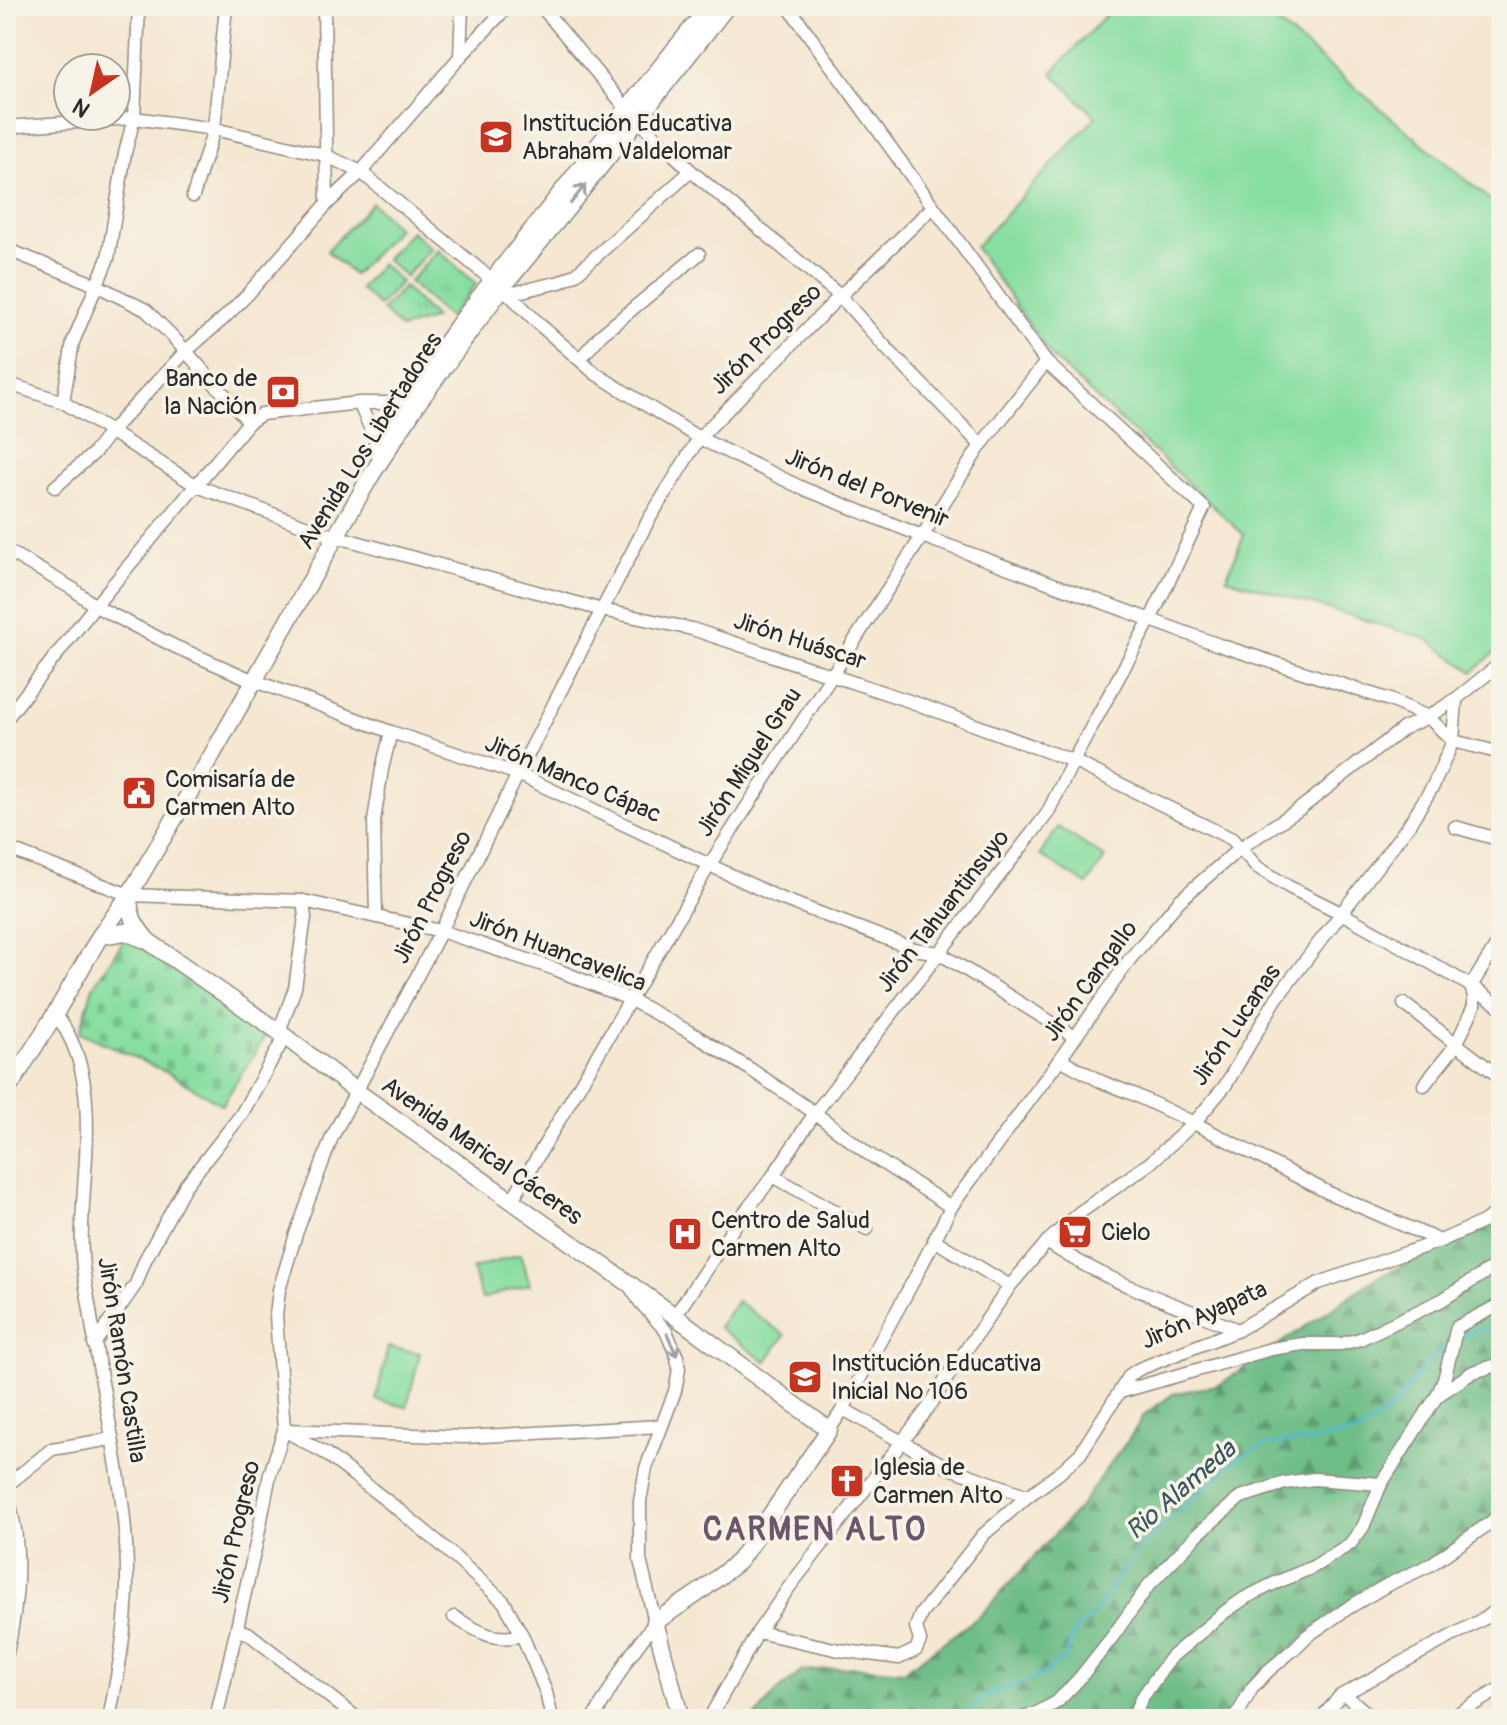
<svg xmlns="http://www.w3.org/2000/svg" width="1507" height="1725" viewBox="0 0 1507 1725" font-family="Pangolin,sans-serif">
  <style>
    .forest { fill: url(#forest-firs); stroke: #4c7459; stroke-width: 2 }
    .cemetery { fill: url(#cemetery-stones); stroke: #5a8466; stroke-width: 2 }
    .park { fill: url(#park-tufts); stroke: #5a8466; stroke-width: 2 }
    .pitch { fill: #88dea1; stroke: #5a8466; stroke-width: 2 }
    .lines { fill: none; stroke-linecap: round; stroke-linejoin: round }
    .stream { stroke: #51b9cf; stroke-width: 3 }
    .minor-casing { stroke: #90897e; stroke-width: 15 }
    .tertiary-casing { stroke: #90897e; stroke-width: 19 }
    .minor { stroke: #fff; stroke-width: 12 }
    .tertiary { stroke: #fff; stroke-width: 16 }
    .oneway { stroke: #a0a0a0 }
    .labels { text-anchor: middle; dominant-baseline: central; stroke-width: 7; stroke-linejoin: round; paint-order: stroke }
    .poi-label { font-size: 24px; fill: #2b2b2b; stroke: #f7f3e8; text-anchor: start }
    .street-label { font-size: 24px; fill: #2b2b2b; stroke: #f7f3e8 }
    .water-label { font-size: 26px; font-style: italic; fill: #36565c; stroke: #f7f3e8 }
    .district-label { font-size: 32px; font-weight: bold; letter-spacing: 2px; fill: #6c566a; stroke: #f7f3e8 }
  </style>
  <defs>
    <pattern id="forest-firs" width="22" height="20" patternUnits="userSpaceOnUse" patternTransform="scale(2)"><rect width="22" height="20" fill="#6ebd87"/><path d="M5 1l3.5 6h-7zM16 11l3.5 6h-7z" fill="#5b9a6f"/></pattern>
    <pattern id="cemetery-stones" width="16" height="16" patternUnits="userSpaceOnUse" patternTransform="scale(2)"><rect width="16" height="16" fill="#88dea1"/><path d="M2 7V4a2 2 0 0 1 4 0v3zM10 15v-3a2 2 0 0 1 4 0v3z" fill="#76bf8b"/></pattern>
    <pattern id="park-tufts" width="24" height="20" patternUnits="userSpaceOnUse" patternTransform="scale(2)"><rect width="24" height="20" fill="#88dea1"/><path d="M3 7l-1-3M5 7V3M7 7l1-3M15 17l-1-3M17 17v-4M19 17l1-3" fill="none" stroke="#76bf8b"/></pattern>
  </defs>
  <rect width="100%" height="100%" fill="#f7f3e8"/>
  <filter id="ink" filterUnits="userSpaceOnUse"><feTurbulence type="fractalNoise" baseFrequency=".0125" numOctaves="2"/><feDisplacementMap in="SourceGraphic" scale="16" xChannelSelector="R" yChannelSelector="G"/><feConvolveMatrix kernelMatrix="1 2 1 2 8 2 1 2 1" color-interpolation-filters="sRGB"/></filter>
  <filter id="wash" filterUnits="userSpaceOnUse"><feTurbulence type="fractalNoise" baseFrequency=".006" numOctaves="4" result="noise"/><feDisplacementMap in="SourceGraphic" scale="32" xChannelSelector="R" yChannelSelector="G"/><feGaussianBlur stdDeviation="1.8" result="paint"/><feColorMatrix in="noise" values="0 0 0 0 0 0 0 0 0 0 0 0 0 0 0 0 0 1.4 0 .05"/><feComposite in="paint" operator="in"/></filter>
  <g filter="url(#wash)">
    <rect width="100%" height="100%" fill="#f5e7d2"/>
    <path class="forest" d="M1501,1222v289l-59,42 -115,64 -74,66 -16,36h-484l24,-27 25,-21 54,-4 48,4 77,-56 98,-107 24,-35 26,-34 16,-25 28,-20 48,-10 157,-107z"/>
    <path class="cemetery" d="M126,937l142,95 -46,73 -50,-30 -92,-43 13,-45z"/>
    <g class="park">
      <path d="M411,231l20,17 -26,29 -19,-18z"/>
      <path d="M438,250l38,34 -27,34 -40,-36z"/>
      <path d="M381,264l20,18 -22,24 -19,-17z"/>
      <path d="M404,287l31,31 -34,11 -19,-19z"/>
    </g>
    <g class="pitch">
      <path d="M1114,6h143l244,203v438l-28,25 -46,-33 -201,-61 18,-43 -192,-178 -77,-110 121,-130 -44,-44z"/>
      <path d="M372,203l26,25 -44,47 -27,-24z"/>
      <path d="M1058,827l47,31 -18,27 -47,-30z"/>
      <path d="M520,1254l10,30 -48,15 -10,-30z"/>
      <path d="M737,1301l48,34 -19,27 -48,-35z"/>
      <path d="M388,1347l32,6 -13,54 -31,-7z"/>
    </g>
    <g class="lines">
      <g class="stream">
        <path d="M1459,1339l15,-9 27,-1"/>
        <path d="M966,1719l7,-12 18,-14 50,-17 25,-19 7,-23 21,-21 41,-60 65,-62 38,-33 26,-13 46,-4 52,-10 30,-23 41,-53 16,-10"/>
      </g>
    </g>
  </g>
  <g filter="url(#ink)">
    <g class="lines">
      <g class="minor-casing">
        <g id="minor">
          <path d="M324,6l3,198"/>
          <path d="M541,6l86,103 64,62 149,125 49,55 92,94"/>
          <path d="M460,57l2,-51"/>
          <path d="M6,127l128,-9 80,11 111,26 36,17 148,122 31,31 56,49 103,64 103,50 120,48 297,109 171,55 38,17 25,24 48,12"/>
          <path d="M193,196l21,-67 12,-123"/>
          <path d="M6,249l90,36 50,25 27,27 76,85"/>
          <path d="M509,294l51,-12 16,-8 115,-103"/>
          <path d="M580,359l21,-24 98,-81"/>
          <path d="M6,383l57,19 134,84 127,47 278,77 90,19 223,74 158,58 159,78 25,28 32,20 52,26 83,46 47,27 30,21"/>
          <path d="M63,402l10,-60 35,-84 17,-105 9,-35 5,-112"/>
          <path d="M359,403l19,42 2,1"/>
          <path d="M55,487l39,-34 17,-22 75,-80 38,-33 23,-23 80,-91 34,-32 99,-115 48,-51"/>
          <path d="M6,550l67,39 22,17 81,41 69,30 146,55 127,42 259,123 137,52 25,4 136,84"/>
          <path d="M6,719l89,-113 154,-184 13,-8 25,-3 72,-8h52"/>
          <path d="M1455,827l46,13"/>
          <path d="M6,848l123,47 174,6 138,30 114,38 74,30 64,35 57,35 65,44 52,40 84,54"/>
          <path d="M376,917l-2,-96 8,-52 9,-37"/>
          <path d="M1404,1004l97,74"/>
          <path d="M55,1014c53,66 23,164 27,242 1,18 5,36 8,54 12,89 38,180 37,271 0,46 -9,92 -18,138"/>
          <path d="M279,1032l16,-44 10,-71 -2,-16"/>
          <path d="M1060,1059l42,23 31,12 61,29 135,70 111,48"/>
          <path d="M1424,1085l32,-40 18,-39v-9l-3,-11 30,-48"/>
          <path d="M773,1176l94,53"/>
          <path d="M512,1200l198,-336 271,-419 65,-83"/>
          <path d="M934,1240l76,46"/>
          <path d="M1047,1242c58,40 126,61 191,88"/>
          <path d="M675,1316l63,-95 35,-45 42,-63 232,-299 26,-53 78,-143 53,-110 -158,-146 -258,-356"/>
          <path d="M94,1344l42,-60 9,-24 40,-74 56,-71 43,-77"/>
          <path d="M1120,1392l151,-43 32,-5h38l19,-5 82,-39 44,-28 15,-7"/>
          <path d="M1437,1396l36,-24 28,-8"/>
          <path d="M843,1409l104,58 81,29"/>
          <path d="M284,1430l41,23 75,58 38,31 66,60 18,33 24,57 6,27"/>
          <path d="M287,1430l177,7 197,-11"/>
          <path d="M829,1430l14,-21 73,-133 35,-69 109,-148 70,-100 49,-58 61,-53 61,-40 103,-80 24,-11 28,-18 45,-36"/>
          <path d="M6,1486l46,-37 59,-10"/>
          <path d="M6,1490c4,16 9,32 10,49 4,39 -1,80 -10,118"/>
          <path d="M454,1617c23,14 40,26 68,18"/>
          <path d="M237,1630l11,3 110,86"/>
          <path d="M758,1632l81,18 60,8 17,-8 4,-9 -4,-14 5,-13 62,-79 45,-39 30,-22 22,-20 50,-79 9,-6 99,-39 81,-47 121,-42 43,-19 18,-13"/>
          <path d="M1344,1694l30,25"/>
          <path d="M216,1719l41,-179 13,-66 14,-44 -8,-115 3,-25 17,-56 36,-97 109,-206 77,-157 84,-164 46,-89 51,-83 141,-142 93,-89"/>
          <path d="M592,1719l6,-8 29,-51 28,-38 -15,-62v-59l6,-33 29,-77 4,-22 -2,-12 -11,-26 -26,-29 -9,-14"/>
          <path d="M709,1719l49,-87 32,-46 139,-179 21,-34 60,-87 37,-44 32,-29 71,-50 44,-40 31,-37 51,-87 132,-173 25,-40 20,-45 3,-42"/>
          <path d="M1020,1719l15,-5 22,-12 22,-23 34,-43 36,-51 50,-52 42,-36 44,-14 29,-4 67,5"/>
          <path d="M1133,1719l8,-20 30,-42 55,-46 19,-13 28,-14 40,-17 37,-23 13,-17 18,-43 56,-88 7,-16 13,-53 44,-23"/>
          <path d="M1235,1719l17,-31 16,-17 27,-23 12,-12 41,-28 39,-23 43,-20 71,-50"/>
          <path d="M1321,1719l19,-23 147,-79 14,-12"/>
          <path d="M1449,1719l52,-31"/>
        </g>
      </g>
      <g class="tertiary-casing">
        <g id="tertiary">
          <path d="M374,450c49,-81 106,-155 165,-229 56,-72 113,-144 171,-215"/>
          <path d="M129,893c0,22 4,30 18,47"/>
          <path d="M100,936l25,-4 23,9 131,91 77,59 319,225 154,114 -90,131 -38,30 -46,31 26,97"/>
          <path d="M6,1092l49,-78 45,-78 29,-41 79,-133 128,-226 36,-62 45,-70 85,-116 64,-78 161,-204"/>
        </g>
      </g>
      <use href="#minor" class="minor"/>
      <use href="#tertiary" class="tertiary"/>
    </g>
    <defs><path id="oneway-shaft" d="M-6 0H5M1.5-3L5.5 0L1.5 3" fill="none" stroke-width="1.6" stroke-linecap="round" stroke-linejoin="round" transform="scale(2)"/></defs>
    <g class="oneway">
      <use href="#oneway-shaft" transform="translate(578 194) rotate(-52)"/>
      <use href="#oneway-shaft" transform="translate(672 1345) rotate(67)"/>
    </g>
  </g>
  <defs>
    <g id="school-square" transform="scale(1.8)"><rect x="-9" y="-9" width="18" height="18" rx="4" fill="#c8321e" stroke="#f7f3e8"/><path d="M0-5L7-2L0 1L-7-2ZM-4 1L0 2.5L4 1V4Q0 6-4 4Z" fill="#fff"/></g>
    <g id="bank-square" transform="scale(1.8)"><rect x="-9" y="-9" width="18" height="18" rx="4" fill="#c8321e" stroke="#f7f3e8"/><path d="M-6-4H6V4H-6ZM0-2.3a2.3 2.3 0 1 0 0 4.6a2.3 2.3 0 1 0 0-4.6Z" fill="#fff"/></g>
    <g id="civic-square" transform="scale(1.8)"><rect x="-9" y="-9" width="18" height="18" rx="4" fill="#c8321e" stroke="#f7f3e8"/><path d="M-.6-6.5H3V-4.5H.6V-3L4-1V1h2V6H-6V1h2V-1L-.6-3ZM-1.2 2.5V6h2.4V2.5Z" fill="#fff"/></g>
    <g id="supermarket-square" transform="scale(1.8)"><rect x="-9" y="-9" width="18" height="18" rx="4" fill="#c8321e" stroke="#f7f3e8"/><path d="M-6-5.5h2.5l.6 2H6L4.5 2H-2.5L-4.4-4H-6ZM-1.5 3.2a1.3 1.3 0 1 0 .1 0ZM3 3.2a1.3 1.3 0 1 0 .1 0Z" fill="#fff"/></g>
    <g id="hospital-square" transform="scale(1.8)"><rect x="-9" y="-9" width="18" height="18" rx="4" fill="#c8321e" stroke="#f7f3e8"/><path d="M-5-5h3v3.5h4V-5h3V5h-3V1.5h-4V5h-3Z" fill="#fff"/></g>
    <g id="church-square" transform="scale(1.8)"><rect x="-9" y="-9" width="18" height="18" rx="4" fill="#c8321e" stroke="#f7f3e8"/><path d="M-1.2-6h2.4v3.5h3.3v2.4h-3.3V6h-2.4V-.1h-3.3v-2.4h3.3Z" fill="#fff"/></g>
  </defs>
  <g fill-rule="evenodd">
    <use href="#school-square" x="496" y="137"/>
    <use href="#bank-square" x="283" y="392"/>
    <use href="#civic-square" x="139" y="793"/>
    <use href="#supermarket-square" x="1075" y="1232"/>
    <use href="#hospital-square" x="685" y="1234"/>
    <use href="#school-square" x="805" y="1377"/>
    <use href="#church-square" x="847" y="1481"/>
  </g>
  <g class="labels">
    <g class="poi-label">
      <text x="522" y="123">Institución Educativa<tspan x="522" dy="28">Abraham Valdelomar</tspan></text>
      <text x="257" y="378" text-anchor="end">Banco de<tspan x="257" dy="28">la Nación</tspan></text>
      <text x="165" y="779">Comisaría de<tspan x="165" dy="28">Carmen Alto</tspan></text>
      <text x="711" y="1220">Centro de Salud<tspan x="711" dy="28">Carmen Alto</tspan></text>
      <text x="1101" y="1232">Cielo</text>
      <text x="831" y="1363">Institución Educativa<tspan x="831" dy="28">Inicial Nº 106</tspan></text>
      <text x="873" y="1467">Iglesia de<tspan x="873" dy="28">Carmen Alto</tspan></text>
    </g>
    <g class="street-label">
      <text transform="translate(766 339) rotate(-45)">Jirón Progreso</text>
      <text transform="translate(370 441) rotate(-58)">Avenida Los Libertadores</text>
      <text transform="translate(867 488) rotate(22)">Jirón del Porvenir</text>
      <text transform="translate(800 641) rotate(18)">Jirón Huáscar</text>
      <text transform="translate(749 762) rotate(-57)">Jirón Miguel Grau</text>
      <text transform="translate(573 779) rotate(23)">Jirón Manco Cápac</text>
      <text transform="translate(432 897) rotate(-63)">Jirón Progreso</text>
      <text transform="translate(943 911) rotate(-52)">Jirón Tahuantinsuyo</text>
      <text transform="translate(558 951) rotate(21)">Jirón Huancavelica</text>
      <text transform="translate(1090 981) rotate(-54)">Jirón Cangallo</text>
      <text transform="translate(1236 1025) rotate(-56)">Jirón Lucanas</text>
      <text transform="translate(482 1151) rotate(35)">Avenida Marical Cáceres</text>
      <text transform="translate(1204 1315) rotate(-24)">Jirón Ayapata</text>
      <text transform="translate(122 1360) rotate(81)">Jirón Ramón Castilla</text>
      <text transform="translate(236 1532) rotate(-77)">Jirón Progreso</text>
    </g>
    <g class="water-label">
      <text transform="translate(1181 1490) rotate(-41)">Rio Alameda</text>
    </g>
    <g class="district-label">
      <text x="815" y="1530">CARMEN ALTO</text>
    </g>
  </g>
  <rect width="1507" height="1725" fill="none" stroke="#f7f3e8" stroke-width="32"/>
  <g transform="translate(92 92) rotate(214)"><circle r="38" fill="#f7f3e8" stroke="#a5a39c" stroke-width="2"/>
  <path d="M0-6L14 30L0 20L-14 30Z" fill="#c8321e"/>
  <text y="-12" font-size="22" font-weight="bold" text-anchor="middle" fill="#2b2b2b">N</text>
  </g>
</svg>
